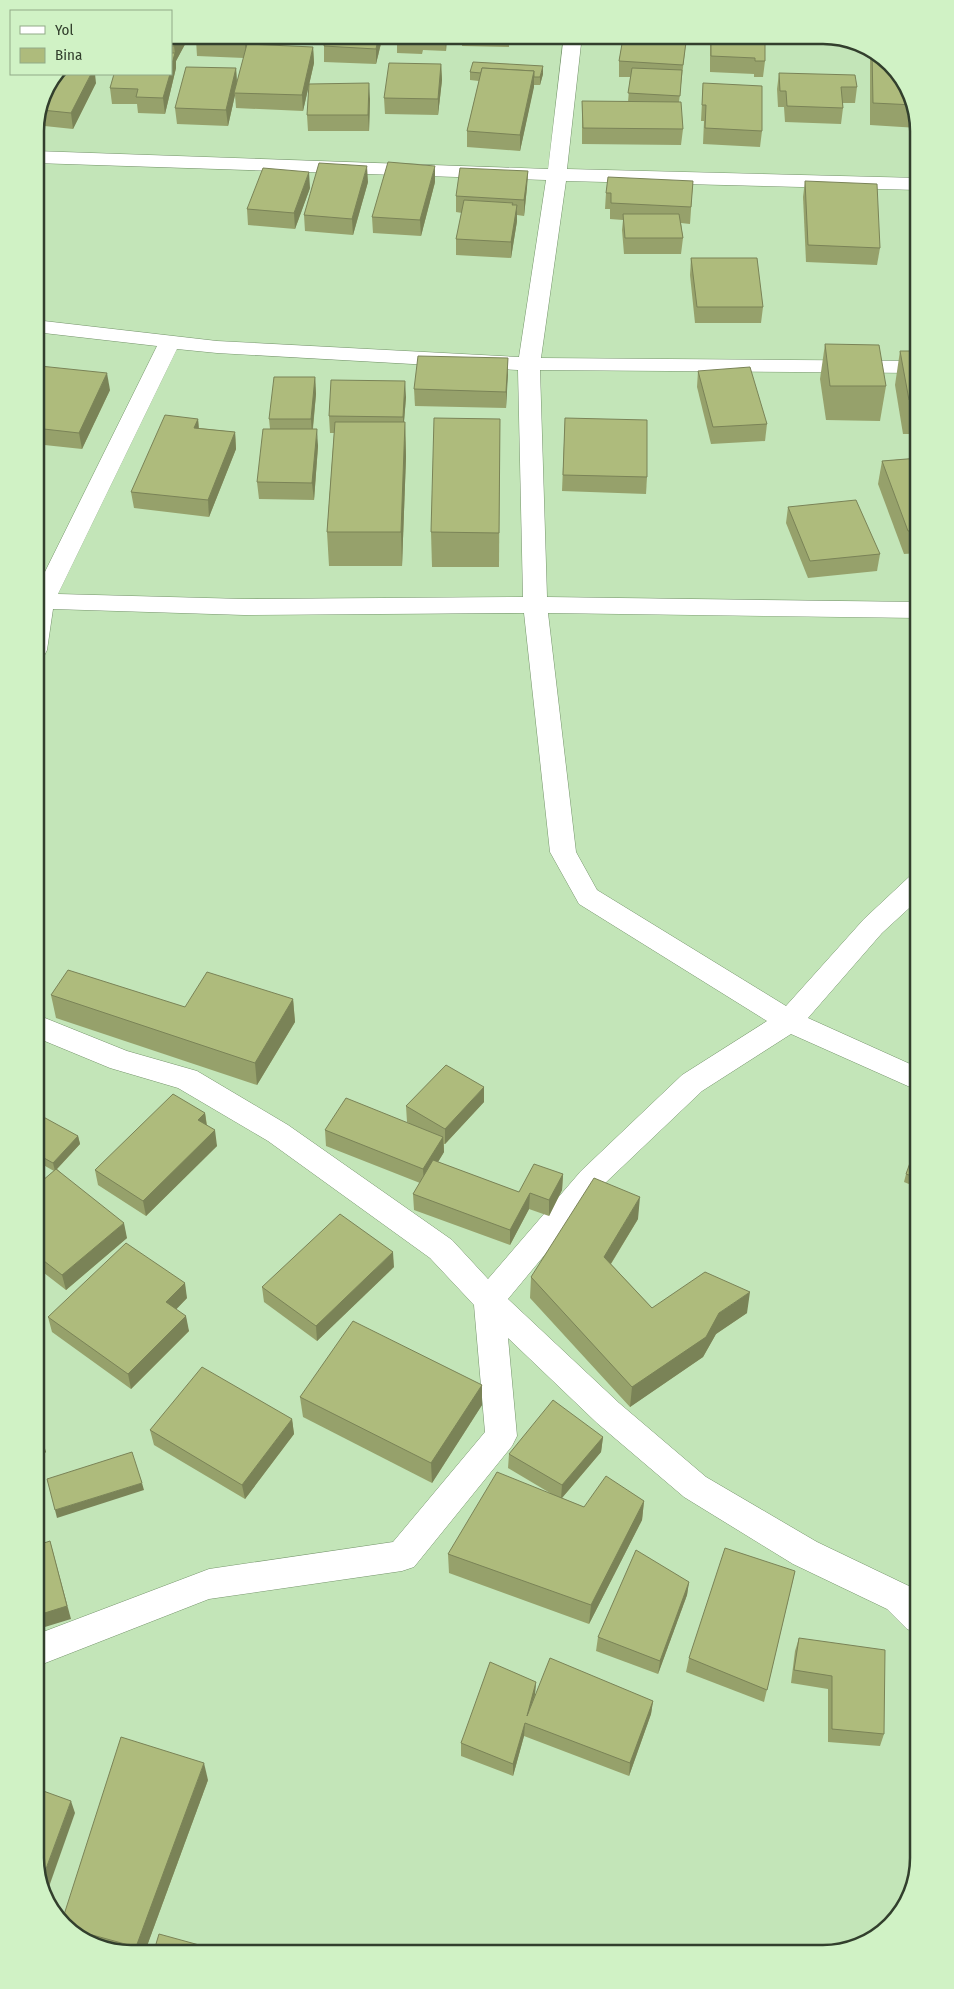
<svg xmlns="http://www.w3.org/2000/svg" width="954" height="1989" viewBox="0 0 954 1989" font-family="'Fira Sans Condensed',sans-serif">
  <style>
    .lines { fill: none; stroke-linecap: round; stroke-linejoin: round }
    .minor-casing { stroke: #75946b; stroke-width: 1 }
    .minor { fill: #fff; fill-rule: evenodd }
    .wall { fill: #96a16b }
    .shaded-wall { fill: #7a8357 }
    .building { fill: #aebb7c; stroke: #7a8357 }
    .rim { fill: none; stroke: #323f2d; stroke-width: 2.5 }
  </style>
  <rect width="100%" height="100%" fill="#c3e5b8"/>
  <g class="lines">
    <g class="minor-casing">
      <path id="minor" d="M564,35h18l-15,134 352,9v12l-353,-9 -25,177 378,3v12l-379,-3 7,227 372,5v16l-371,-5 28,239 21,38 189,116 78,-87 46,-43 9,-3v26l-37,34 -74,85 111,50v23l-128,-57 -89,57 -101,96 -93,112 111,104 87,74 111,65 94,45 8,8v39l-12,-5 -20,-20 -94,-45 -109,-67 -87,-74 -89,-85 9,98 -5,10 -98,121 -12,4 -193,28 -174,68v-32l174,-66 184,-27 92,-110 -11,-127 -44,-47 -162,-117 -90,-53 -68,-20 -75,-31v-23l92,37 70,20 91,54 164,115 36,39 93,-108 101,-96 85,-54 -188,-117 -29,-52 -26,-239 -280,2 -191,-6 -6,41 -3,6 -9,2v-66l122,-246 -122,-14v-12l182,21 302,16 27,-177 -511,-17v-12l513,18zM177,349l40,4 301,17 5,227 -279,2 -186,-5z"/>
    </g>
    <use href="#minor" class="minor"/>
  </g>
  <g class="wall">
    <path d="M171,35h19l-14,26v7l-11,46 -27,-1 -1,-9h-25l-2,-16 61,-14z"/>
    <path d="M254,35l-3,10 62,2 1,16 -11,48 -67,-3 -1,-13 -7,31 -51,-2 -2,-16 61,-40 1,15 7,-25 -47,-2 -1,-16z"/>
    <path d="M326,35h57l-7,29 -52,-2v-16z"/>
    <path d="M397,35h50l-1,16 -23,-1 -1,4 -25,-1z"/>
    <path d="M462,35h47v12l-47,-1z"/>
    <path d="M617,35h65v6l4,1 -7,60 4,27 -2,16 -99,-1v-43l46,1 2,-25h-11v-16l3,-16 -5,-1z"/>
    <path d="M710,35h55v26l-2,16h-9v-3l-44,-2z"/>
    <path d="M870,50l11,5 31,39 6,34 -48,-3z"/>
    <path d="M441,64l1,16 -4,35 -53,-1 -1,-16z"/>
    <path d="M470,72l73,2 -3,11h-6l-14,66 -53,-4v-16l12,-50 -9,-1z"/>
    <path d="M779,73l78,14 -2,16h-12v5l-2,16 -56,-2 -1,-15h-6l-1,-18z"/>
    <path d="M58,74l38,9 -23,46 -38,-4z"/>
    <path d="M703,83l59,48 -2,16 -57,-3 1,-23h-3z"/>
    <path d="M370,99l-1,32h-61l-1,-16z"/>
    <path d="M528,171l-1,16 -3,29 -7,-1v6l-6,37 -55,-3v-16l6,-26 -6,-1v-16z"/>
    <path d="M693,181l-3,43 -9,-1 2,15 -2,16h-57l-2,-24 1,-10 -13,-1v-10h-5l1,-16z"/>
    <path d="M805,181l75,67 -3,17 -71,-3 -3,-65z"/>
    <path d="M368,182l-15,53 -48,-4 -1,-16z"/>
    <path d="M435,182l-14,54 -48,-3 -1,-16z"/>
    <path d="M310,188l-15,41 -47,-4 -1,-16z"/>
    <path d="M691,258l72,49 -2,16h-66l-5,-48z"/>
    <path d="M825,344l61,42 -6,35 -54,-1 -6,-41z"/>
    <path d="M900,351h19v83h-16l-8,-49z"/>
    <path d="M508,358l-2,50 -91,-2 -1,-17z"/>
    <path d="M698,371l69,53 -2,17 -54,3 -14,-57z"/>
    <path d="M35,377l75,13 -28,59 -47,-5z"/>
    <path d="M315,377l1,17 -3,35 5,17 -4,54 -55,-1 -2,-17 13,-53 -1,-10z"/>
    <path d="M406,397l-2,25h1l1,35 -4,109h-73l-2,-34 7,-99h-4l-1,-17z"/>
    <path d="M565,418l82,59 -1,17 -84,-3z"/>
    <path d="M198,419l1,9 36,4 1,17 -27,68 -75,-9 -3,-16z"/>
    <path d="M500,419l-1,148h-67l-1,-35z"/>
    <path d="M919,458v95l-15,1 -26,-70 4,-23z"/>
    <path d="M788,507l92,47 -3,17 -69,7 -22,-55z"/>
    <path d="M51,995l134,12 108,-8 2,23 -38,63 -201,-67z"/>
    <path d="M484,1102l-39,42h-1v8l-6,10 81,30 44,-18 -1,16 -13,26 -20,-7 -19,36 -96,-35 -1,-16 7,-11 -94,-37 -1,-16 84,-7 -2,-1 -1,-16z"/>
    <path d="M205,1113l2,12 10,21 -71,70 -48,-31 -3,-15z"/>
    <path d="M35,1117l43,19 2,8 -23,25 70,69 -61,52 -31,-24v-79l19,-16 -16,-9 3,14 -6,6z"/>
    <path d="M906,1174l13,3 -3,10 -12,-5z"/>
    <path d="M638,1219l-27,45 41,44 95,5 -31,21 -13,23 -73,50 -100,-109 1,-21z"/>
    <path d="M394,1267l-77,74 -53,-39 -2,-15z"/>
    <path d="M187,1298l-11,11 13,22 -58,58 -79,-57 -4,-15z"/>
    <path d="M482,1385v20l-50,78 -129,-66 -3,-20z"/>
    <path d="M292,1419l2,15 -49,65 -91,-54 -4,-15z"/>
    <path d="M603,1437l-2,15 -39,46 22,9 60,-6 -2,19 -53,104 -140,-51 -1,-19 102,-61 -42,-25 1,-14z"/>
    <path d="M795,1571l-31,131 -78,-30 3,-14z"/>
    <path d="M689,1582l-2,13 -29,79 -62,-23 2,-14z"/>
    <path d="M799,1638l85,96 -4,12 -52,-4v-53l-37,-6 4,-32z"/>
    <path d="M536,1682l-1,12 118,7 -2,13 -22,62 -105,-40 -11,40 -52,-20v-13z"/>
    <path d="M208,1780l-64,174h-20l-51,-20 -11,-13z"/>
  </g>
  <g class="shaded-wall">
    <path d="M180,35h10l-14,26v7l-11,46 -2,-16 7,-24h1v-7l4,-14 -1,-7z"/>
    <path d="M248,35h6l-8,24 -1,-16z"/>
    <path d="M379,35h4l-7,29v-15z"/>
    <path d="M446,35h1l-1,16 -1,-16z"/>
    <path d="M313,47l1,16 -11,48 -1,-16z"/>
    <path d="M441,64l1,16 -4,35v-16z"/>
    <path d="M543,66v8l-3,11v-8z"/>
    <path d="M236,68l1,16 -3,9 1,2 -7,31 -2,-16z"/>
    <path d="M534,71v16l-14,64v-16z"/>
    <path d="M91,74h4l1,9 -23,46 -2,-16z"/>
    <path d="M369,83l1,16 -1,32 -1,-16z"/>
    <path d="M367,166l1,16 -15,53 -1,-16z"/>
    <path d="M435,166v16l-14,54 -1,-16z"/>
    <path d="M528,171l-1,16 -3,29v-16z"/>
    <path d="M309,172l1,16 -15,41 -1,-16z"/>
    <path d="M517,205v16l-6,37v-16z"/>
    <path d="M508,358v17l-2,33v-16z"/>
    <path d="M107,373l3,17 -28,59 -3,-16z"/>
    <path d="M315,377l1,17 -4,41 -1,-16z"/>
    <path d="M405,381l1,16 -3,36v-16z"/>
    <path d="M198,419l1,16 -5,-7z"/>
    <path d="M405,422l1,35 -4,109 -1,-34z"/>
    <path d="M317,429l1,17 -4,54 -2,-17z"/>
    <path d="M235,432l1,17 -27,68 -1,-17z"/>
    <path d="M293,999l2,23 -38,63 -2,-22z"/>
    <path d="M484,1087v15l-39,42v-15z"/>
    <path d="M205,1113l2,16 -9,-9z"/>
    <path d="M215,1130l2,16 -71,70 -3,-15z"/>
    <path d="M78,1136l2,8 -25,27 -2,-8z"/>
    <path d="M443,1137l1,15 -20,33 -1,-16z"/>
    <path d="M37,1161l4,15 -6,6v-19z"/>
    <path d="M563,1174l-1,16 -13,26v-16z"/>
    <path d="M530,1193l-1,16 -19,36v-15z"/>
    <path d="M640,1197l-2,22 -36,59 2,-21z"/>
    <path d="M124,1223l3,15 -61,52 -4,-15z"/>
    <path d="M393,1252l1,15 -77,74 -1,-15z"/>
    <path d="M185,1283l2,15 -18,19 -3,-15z"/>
    <path d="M750,1292l-3,21 -31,21 -13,23 -73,50 2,-20 87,-74z"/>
    <path d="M186,1316l3,15 -58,58 -3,-15z"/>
    <path d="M482,1385v20l-50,78 -1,-20z"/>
    <path d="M292,1419l2,15 -49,65 -3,-14z"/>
    <path d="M603,1437l-2,15 -40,47 1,-14z"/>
    <path d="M42,1438l4,14 -11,11v-19z"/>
    <path d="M142,1483l2,7 -87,28 -2,-8z"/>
    <path d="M644,1501l-2,19 -53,104 2,-19z"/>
    <path d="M50,1541l21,78 -36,11v-14z"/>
    <path d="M689,1582l-2,13 -29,79 2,-13z"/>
    <path d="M536,1682l-1,12 -8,22z"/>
    <path d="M653,1701l-2,13 -22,62 1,-13z"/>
    <path d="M525,1723l-1,13 -11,40v-12z"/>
    <path d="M204,1763l4,17 -64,174h-5l-3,-7z"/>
    <path d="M71,1801l4,12 -30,85 -3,-3 -2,-10z"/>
  </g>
  <g class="building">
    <path d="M171,35h9l-6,11h-3z"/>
    <path d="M197,35h51l-3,8 -49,-3z"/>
    <path d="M326,35h53l-3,14 -52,-3z"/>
    <path d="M397,35h26l-1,3h-26z"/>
    <path d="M711,35h54v26h-10v-3l-44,-2z"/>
    <path d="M623,38l63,4 -3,23 -64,-4z"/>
    <path d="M247,44l66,3 -11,48 -68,-2z"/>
    <path d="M872,51l9,4 31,39 2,11 -41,-2z"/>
    <path d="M171,53h4l-4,14z"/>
    <path d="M473,62l70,4 -3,11h-6v-6l-52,-3 -1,5 -11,-1z"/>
    <path d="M389,63l52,1 -3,35 -54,-1z"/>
    <path d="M186,67l50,1 -10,42 -51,-2z"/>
    <path d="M482,68l52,3 -14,64 -53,-4z"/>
    <path d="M632,68l50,2 -2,26 -52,-3z"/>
    <path d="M779,73l76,2 2,12h-16l2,21 -56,-2 -1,-15h-6z"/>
    <path d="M58,74h33l-20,39 -29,-3z"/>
    <path d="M114,74h56l-7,24 -27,-1 2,-8 -28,-1z"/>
    <path d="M369,83l-1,32h-61l2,-31z"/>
    <path d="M703,83l59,3v45l-57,-3 1,-23h-4z"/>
    <path d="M582,101l99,1 2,27 -100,-1z"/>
    <path d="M388,162l47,4 -15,54 -48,-3z"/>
    <path d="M319,163l48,3 -15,53 -48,-4z"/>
    <path d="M263,168l46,4 -15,41 -47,-4z"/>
    <path d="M460,168l68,3 -4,29 -68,-4z"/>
    <path d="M608,177l85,4 -2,26 -80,-4v-10h-5z"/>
    <path d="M805,181l72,3 3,64 -72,-3z"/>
    <path d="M464,200l49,3 -1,2h5l-6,37 -55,-3z"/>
    <path d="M623,214h56l4,24h-58z"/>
    <path d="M691,258h66l6,49h-66z"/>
    <path d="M825,344l54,1 7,41h-56z"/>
    <path d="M900,351h19v49h-10z"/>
    <path d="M418,356l90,2 -2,34 -92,-3z"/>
    <path d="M40,366l67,7 -28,60 -44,-5v-51z"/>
    <path d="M750,367l17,57 -54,3 -15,-56z"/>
    <path d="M274,377h41l-4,42h-42z"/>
    <path d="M331,380l74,1 -2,36 -74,-1z"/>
    <path d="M165,415l33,4 -4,9 41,4 -27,68 -77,-8z"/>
    <path d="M434,418l66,1 -1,114 -68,-1z"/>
    <path d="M565,418l82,2v57l-84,-2z"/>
    <path d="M335,422h70l-4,110h-74z"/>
    <path d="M263,429h54l-5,54 -55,-1z"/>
    <path d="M919,458v72l-11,1 -26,-70z"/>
    <path d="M856,500l24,54 -70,7 -22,-54z"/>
    <path d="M68,970l117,37 22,-35 86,27 -38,64 -204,-68z"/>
    <path d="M446,1065l38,22 -39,42 -39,-23z"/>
    <path d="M173,1094l32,19 -7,7 17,10 -72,71 -48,-31z"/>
    <path d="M346,1098l97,39 -20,32 -98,-39z"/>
    <path d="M38,1114l40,22 -25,27 -18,-10v-36z"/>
    <path d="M433,1160l86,32 15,-28 29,10 -14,26 -19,-7 -20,37 -97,-36z"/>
    <path d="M911,1160l8,3v13l-1,2 -12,-4z"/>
    <path d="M56,1169l68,54 -62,52 -27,-21v-67z"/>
    <path d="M594,1178l46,19 -36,60 48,51 53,-36 45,20 -31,21 -13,24 -74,50 -101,-110z"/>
    <path d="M340,1214l53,38 -77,74 -54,-39z"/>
    <path d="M126,1243l59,40 -19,19 20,14 -58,58 -80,-57z"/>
    <path d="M353,1321l129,64 -51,78 -131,-66z"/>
    <path d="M202,1367l90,52 -50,66 -92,-55z"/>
    <path d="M553,1400l50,37 -41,48 -53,-31z"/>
    <path d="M35,1432l7,6 -7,6z"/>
    <path d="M132,1452l10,31 -87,27 -8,-31z"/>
    <path d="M497,1472l87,35 22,-31 38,25 -53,104 -143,-51z"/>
    <path d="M37,1513l8,30 -10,3v-32z"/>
    <path d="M50,1541l17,65 -32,10v-70z"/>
    <path d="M725,1548l70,23 -28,119 -78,-32z"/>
    <path d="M636,1550l53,32 -29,79 -62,-24z"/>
    <path d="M799,1638l86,12 -1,84 -52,-5v-53l-38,-6z"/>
    <path d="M550,1658l103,43 -23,62 -105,-40 -12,41 -52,-21 29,-81 46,20 -9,34z"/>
    <path d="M121,1737l83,26 -68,184 -69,-19 -5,-7z"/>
    <path d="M35,1788l36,13 -31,84 -5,-26z"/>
    <path d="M159,1934l73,20h-79z"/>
  </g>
  <path d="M0 0H954V1989H0ZM131 44H823A87 87 0 0 1 910 131V1858A87 87 0 0 1 823 1945H131A87 87 0 0 1 44 1858V131A87 87 0 0 1 131 44Z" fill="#d0f2c5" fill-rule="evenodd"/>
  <path class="rim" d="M131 44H823A87 87 0 0 1 910 131V1858A87 87 0 0 1 823 1945H131A87 87 0 0 1 44 1858V131A87 87 0 0 1 131 44Z"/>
  <rect x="10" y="10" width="162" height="65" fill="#d0f2c5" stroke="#91aa88"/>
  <rect x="20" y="26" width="25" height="8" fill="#ffffff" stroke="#91aa88"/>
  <text x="55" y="35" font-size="15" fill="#323f2d">Yol</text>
  <rect x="20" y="48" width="25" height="15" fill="#aebb7c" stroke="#91aa88"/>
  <text x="55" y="60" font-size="15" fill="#323f2d">Bina</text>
</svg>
